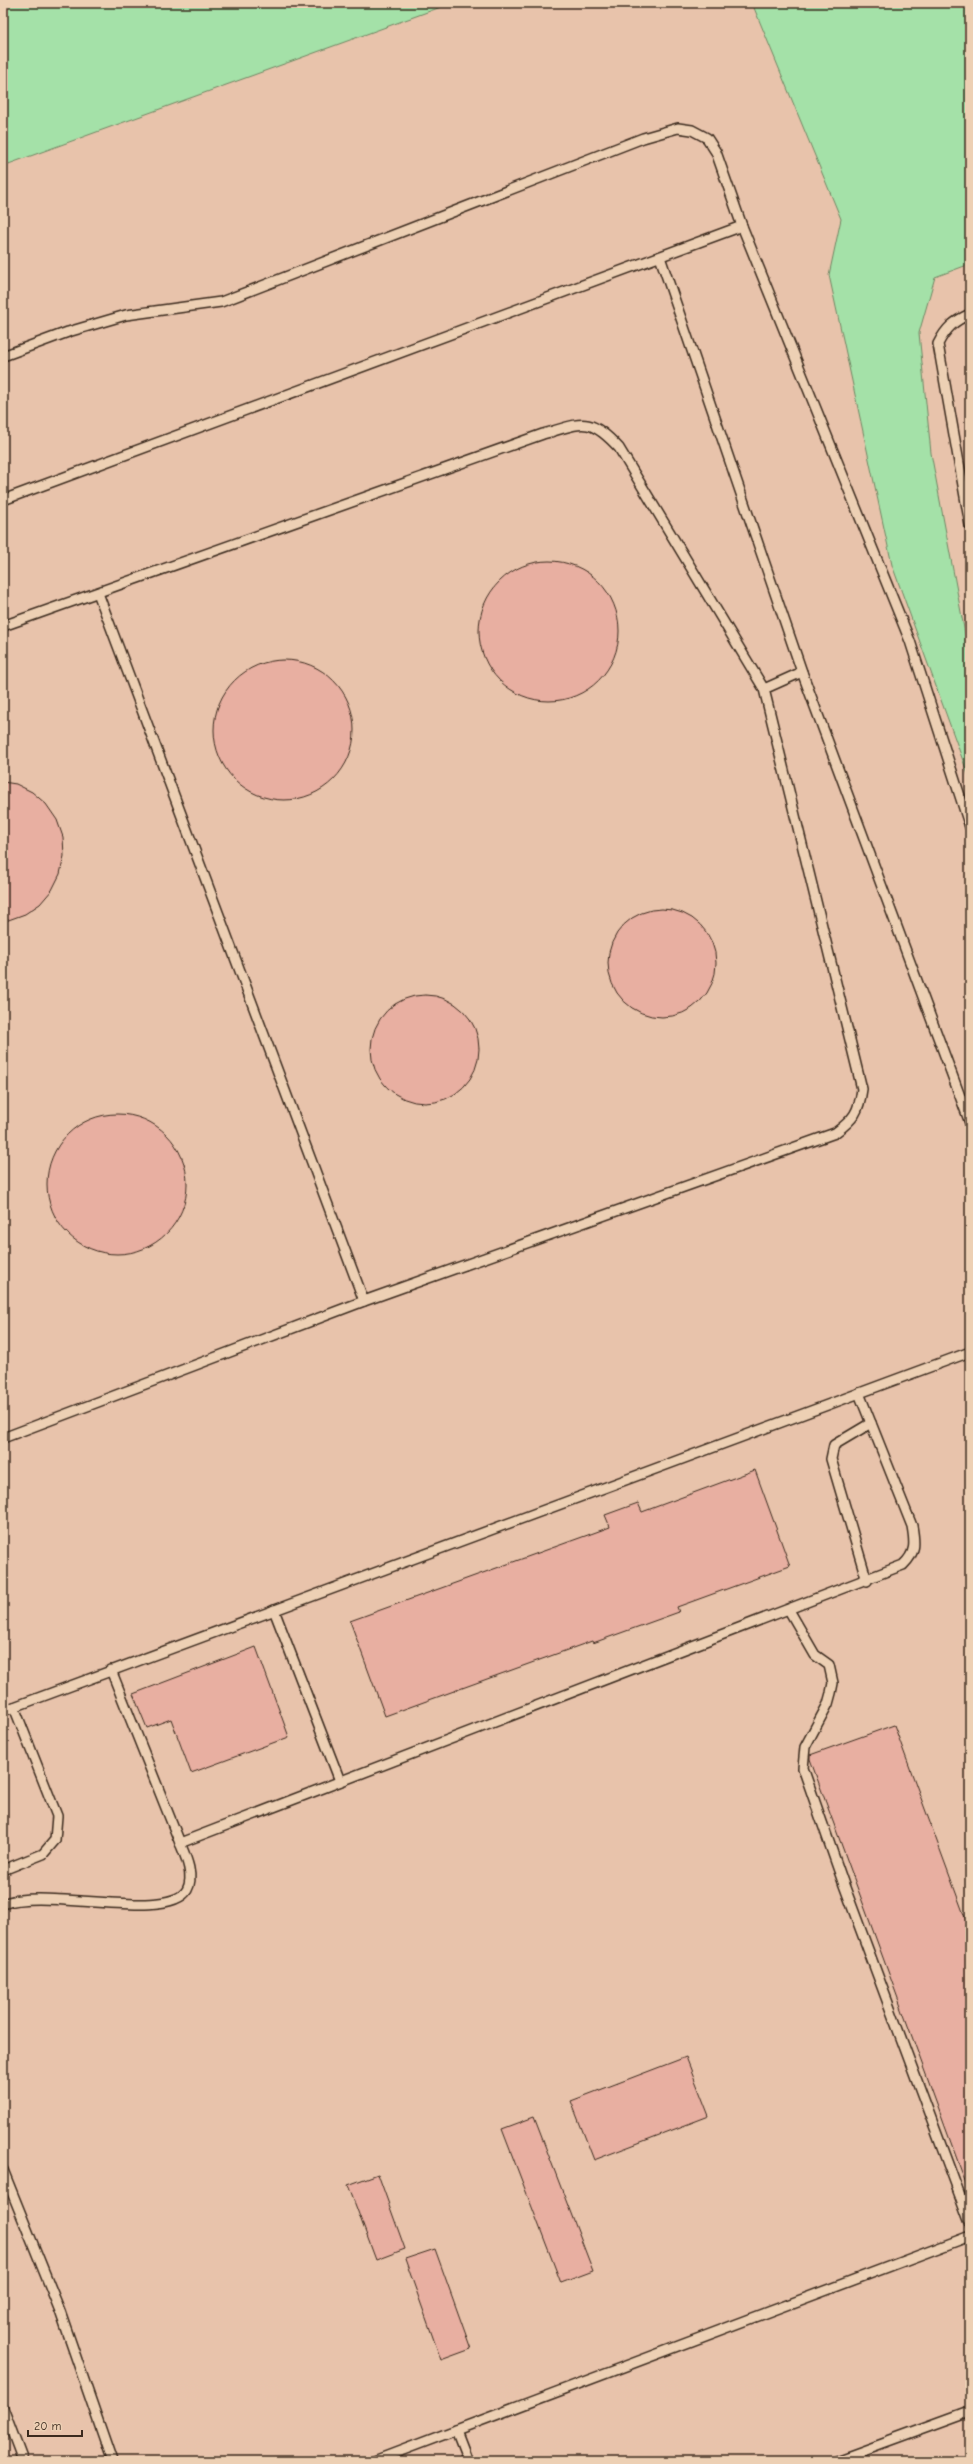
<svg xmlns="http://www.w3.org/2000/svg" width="973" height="2464" viewBox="0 0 973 2464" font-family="'Comic Neue',sans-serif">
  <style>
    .built { fill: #e8c3ab }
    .green { fill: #a4e1a8; stroke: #708663 }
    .building { fill: #e8afa1; stroke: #3b2a1e }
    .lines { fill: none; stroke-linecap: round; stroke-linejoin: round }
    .lane-casing { stroke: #3b2a1e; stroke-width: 12 }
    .lane { stroke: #edd0b4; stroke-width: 9 }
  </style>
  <rect width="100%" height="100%" fill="#edd0b4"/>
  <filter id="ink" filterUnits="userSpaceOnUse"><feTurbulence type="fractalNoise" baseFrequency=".025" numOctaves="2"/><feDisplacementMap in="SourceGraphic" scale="8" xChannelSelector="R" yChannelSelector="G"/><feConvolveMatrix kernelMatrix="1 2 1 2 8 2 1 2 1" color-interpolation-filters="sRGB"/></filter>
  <g filter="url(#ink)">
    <rect class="built" x="3" y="3" width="967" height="2458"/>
    <g class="green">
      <path d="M3,3h449l-449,163z"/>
      <path d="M752,3h218v261l-35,13 -16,56 12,120 39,207v120l-78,-215 -63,-290 12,-56z"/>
    </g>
    <g class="building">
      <circle cx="549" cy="631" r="70"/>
      <circle cx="284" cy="730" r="70"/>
      <path d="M3,782l13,2 16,8 14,12 11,16 6,17 1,19 -4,18 -8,16 -12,14 -15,10 -22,8z"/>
      <circle cx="662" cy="963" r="54"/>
      <circle cx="425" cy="1049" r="54"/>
      <circle cx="117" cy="1184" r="70"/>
      <path d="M755,1470l35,96 -113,41 2,5 -86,31 -1,-2 -207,75 -35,-95 260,-94 -5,-12 33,-12 4,9z"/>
      <path d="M256,1647l33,90 -98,36 -20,-54 -24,9 -14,-34z"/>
      <path d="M894,1725l76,206 -2,258 -158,-430v-4z"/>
      <path d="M686,2057l23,59 -115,44 -23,-59z"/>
      <path d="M534,2117l59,154 -32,12 -59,-154z"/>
      <path d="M378,2174l27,75 -29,11 -28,-75z"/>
      <path d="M435,2249l36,100 -30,11 -36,-101z"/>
    </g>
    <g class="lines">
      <g class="lane-casing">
        <g id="lane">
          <path d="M660,257l142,415 168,451"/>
          <path d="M970,314c-16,7 -24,14 -32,30l32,181"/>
          <path d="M3,356l65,-24 58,-17 95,-13 422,-164 35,-10 14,2 15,8 9,14 26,74 168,415 60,186"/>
          <path d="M3,500l739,-274"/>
          <path d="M98,593l266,708"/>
          <path d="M3,626l540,-192c39,-11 46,-19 76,14l145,241 98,400c-3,23 -8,30 -27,44l-471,168 -361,137"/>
          <path d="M764,689l38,-17"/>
          <path d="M867,1581l-36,-122 3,-14 37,-22"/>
          <path d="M274,1610l66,171"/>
          <path d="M789,1610l26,45 14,10 4,18 -2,10 -3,11 -23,43 -2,21 41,117 126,338"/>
          <path d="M111,1670l69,173 723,-278c13,-12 12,-22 9,-39l-53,-133"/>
          <path d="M3,1711l967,-359"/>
          <path d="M3,1870l40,-16 12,-14 2,-24 -43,-109"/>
          <path d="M3,1904c40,-17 165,18 184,-14 8,-14 -2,-35 -7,-47"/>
          <path d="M3,2170l57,141 52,150"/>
          <path d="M3,2408l20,53"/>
          <path d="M456,2430l12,31"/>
          <path d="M374,2461l596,-225"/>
          <path d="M836,2461l134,-49"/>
        </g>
      </g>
      <use href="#lane" class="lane"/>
    </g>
  </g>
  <rect width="973" height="2464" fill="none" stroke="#edd0b4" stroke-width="16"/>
  <rect x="8" y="8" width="957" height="2448" fill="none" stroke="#3b2a1e" stroke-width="1.5" filter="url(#ink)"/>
  <path d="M28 2430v6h54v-6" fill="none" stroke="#3b2a1e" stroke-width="2"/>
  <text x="34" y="2430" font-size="12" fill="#3b2a1e" stroke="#edd0b4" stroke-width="3" paint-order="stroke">20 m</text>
</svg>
